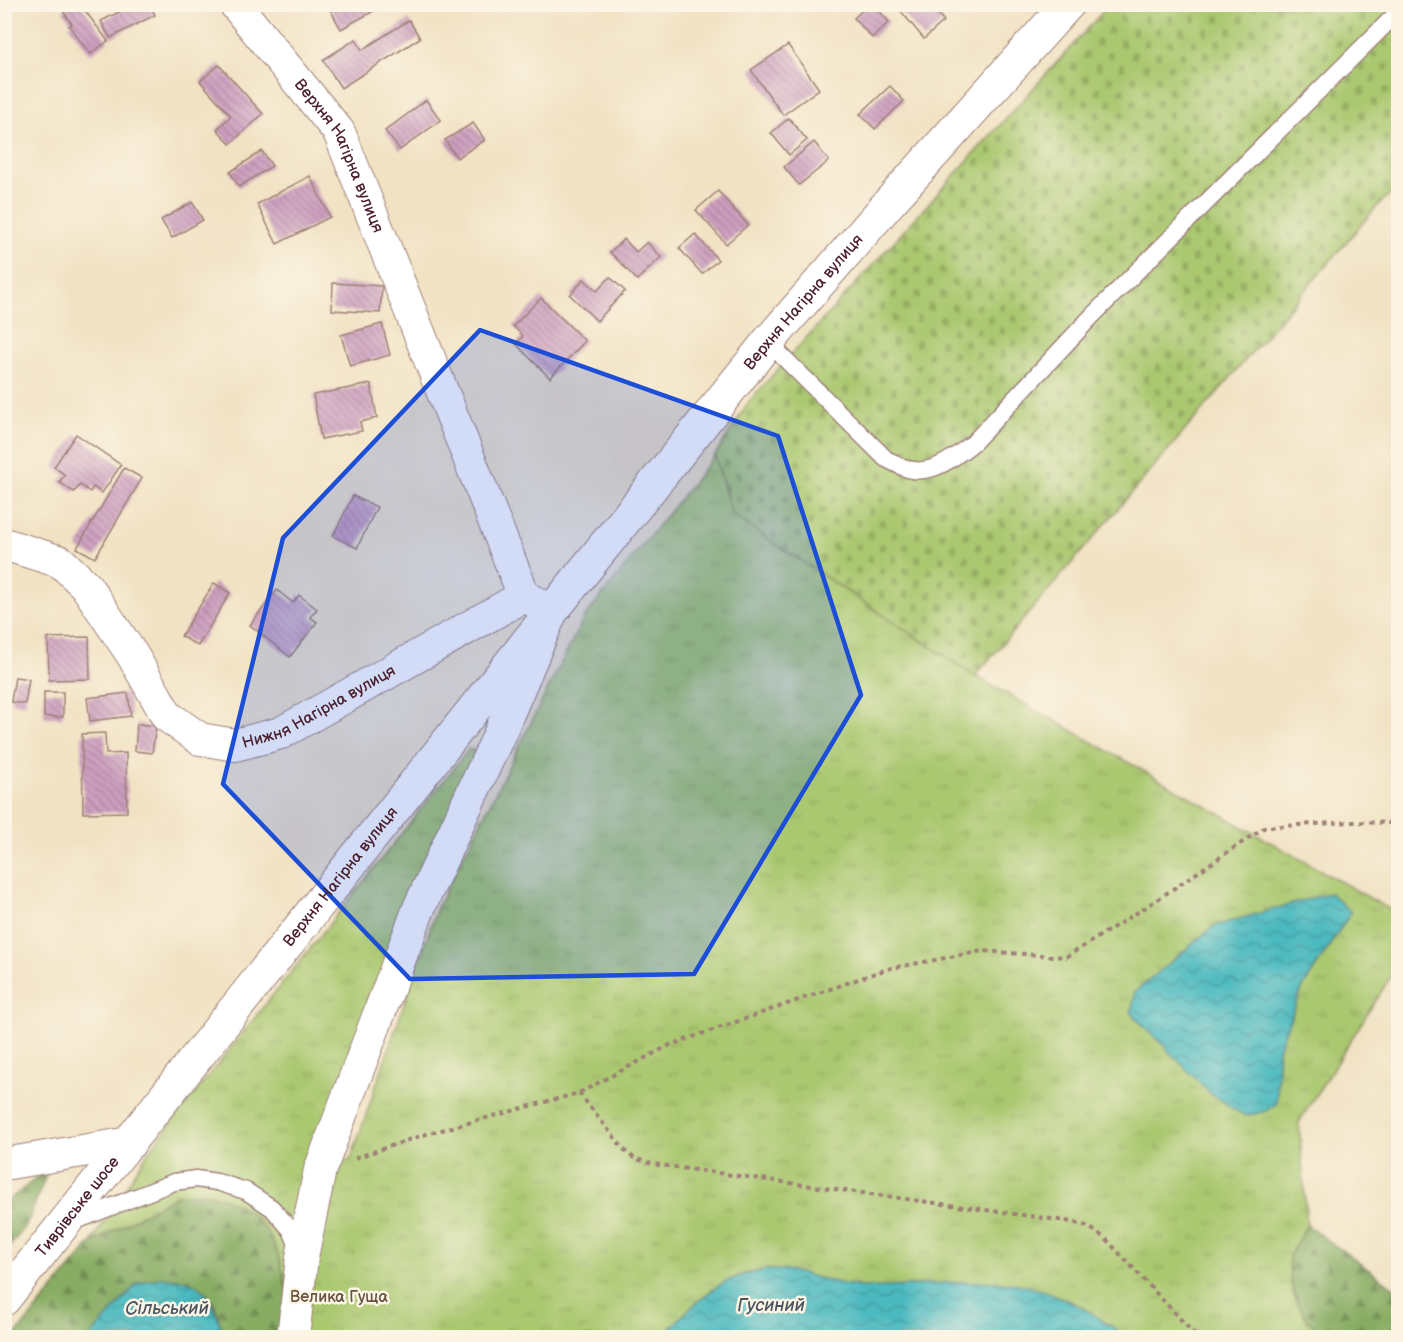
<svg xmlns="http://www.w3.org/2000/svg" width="1403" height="1342" viewBox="0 0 1403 1342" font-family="'Balsamiq Sans',sans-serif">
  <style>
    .grass { fill: url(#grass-tufts); stroke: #7a744e; stroke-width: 1.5; fill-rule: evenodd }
    .forest { fill: url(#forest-firs); stroke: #686646; stroke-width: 1.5 }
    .cemetery { fill: url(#cemetery-stones); stroke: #7a744e; stroke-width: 1.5 }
    .water { fill: url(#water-waves); stroke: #4a6c76; stroke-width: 1.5 }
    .building { fill: url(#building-back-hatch) }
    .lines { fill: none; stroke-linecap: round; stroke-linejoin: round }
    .lane-casing { stroke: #9e8077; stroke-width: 19 }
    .street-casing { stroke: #9e8077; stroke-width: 34 }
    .secondary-casing { stroke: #9e8077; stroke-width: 35 }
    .path { stroke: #9e8077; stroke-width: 4; stroke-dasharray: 4.5 4.5; stroke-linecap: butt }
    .lane { stroke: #fff; stroke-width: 16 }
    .street { stroke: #fff; stroke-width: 32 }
    .secondary { stroke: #fff; stroke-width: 33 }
    .marked { fill: #1d4ed8; fill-opacity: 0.2; stroke: #1d4ed8; stroke-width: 4.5; stroke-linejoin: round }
    .labels { text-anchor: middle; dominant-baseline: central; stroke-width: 5; stroke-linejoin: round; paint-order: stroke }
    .street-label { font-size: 16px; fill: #4a1f2b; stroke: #fcf5e5 }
    .park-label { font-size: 16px; fill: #675240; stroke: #fcf5e5 }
    .water-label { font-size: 18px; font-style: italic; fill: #4a555f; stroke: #fcf5e5 }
  </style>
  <defs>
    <pattern id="grass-tufts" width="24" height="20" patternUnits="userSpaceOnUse" patternTransform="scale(1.5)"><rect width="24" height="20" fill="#aac870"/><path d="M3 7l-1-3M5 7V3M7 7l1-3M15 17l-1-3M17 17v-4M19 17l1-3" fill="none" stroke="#94ab61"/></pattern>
    <pattern id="forest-firs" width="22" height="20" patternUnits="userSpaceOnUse" patternTransform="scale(1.5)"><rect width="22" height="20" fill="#87ac62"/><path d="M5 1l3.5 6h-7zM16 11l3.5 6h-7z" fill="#708b51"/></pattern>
    <pattern id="cemetery-stones" width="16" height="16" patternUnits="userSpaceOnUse" patternTransform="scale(1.5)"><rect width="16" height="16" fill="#aac870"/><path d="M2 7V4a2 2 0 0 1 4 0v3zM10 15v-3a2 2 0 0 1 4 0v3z" fill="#94ab61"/></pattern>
    <pattern id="water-waves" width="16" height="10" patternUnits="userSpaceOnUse" patternTransform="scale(1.5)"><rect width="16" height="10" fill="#4bbac0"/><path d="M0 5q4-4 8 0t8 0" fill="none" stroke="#40979c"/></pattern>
    <pattern id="building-back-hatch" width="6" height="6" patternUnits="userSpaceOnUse" patternTransform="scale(1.5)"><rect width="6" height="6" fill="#cc9ebf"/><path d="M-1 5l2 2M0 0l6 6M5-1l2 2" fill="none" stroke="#a8809b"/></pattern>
  </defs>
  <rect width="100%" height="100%" fill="#fcf5e5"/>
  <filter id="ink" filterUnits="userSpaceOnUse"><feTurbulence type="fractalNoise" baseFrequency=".0167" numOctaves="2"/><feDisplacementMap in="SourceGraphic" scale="12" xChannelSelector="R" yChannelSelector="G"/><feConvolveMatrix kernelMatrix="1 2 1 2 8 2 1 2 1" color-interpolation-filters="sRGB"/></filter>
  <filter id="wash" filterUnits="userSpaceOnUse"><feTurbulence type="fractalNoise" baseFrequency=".008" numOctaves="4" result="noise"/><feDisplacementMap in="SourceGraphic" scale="24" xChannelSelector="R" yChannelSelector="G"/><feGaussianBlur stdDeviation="1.35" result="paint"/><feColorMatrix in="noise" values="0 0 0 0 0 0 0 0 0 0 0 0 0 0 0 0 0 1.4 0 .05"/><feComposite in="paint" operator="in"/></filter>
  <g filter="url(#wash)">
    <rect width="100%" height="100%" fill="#f1e2c3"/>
    <path class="grass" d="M715,455l17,60 243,161 423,238v51l-99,157 8,103 -18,31 1,23 6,23 12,19 20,16h-203c-35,-29 -80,-52 -127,-55 -18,-1 -37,0 -55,1 -27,2 -55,7 -82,4 -24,-3 -49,-9 -72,-13 -7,-1 -16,-4 -23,-4 -5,0 -12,2 -18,3 -36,10 -61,39 -87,64h-367l-10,-64 -105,-79 -88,49 57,-91 321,-403 10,4 -158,416 30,-10 86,-251 147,-290zM1351,912l-48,75 -25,62 -1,54 -63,-177z"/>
    <g class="forest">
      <path d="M49,1168l-23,58 -21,26v-49z"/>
      <path d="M179,1194c11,0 23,-1 33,1 53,14 66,47 75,96 3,16 6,31 7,46h-70l-10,-33 -7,-10 -69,-11 -48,54 -77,1 78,-95z"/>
      <path d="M1307,1225l91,66v46h-70l-20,-16 -12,-19 -6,-23 -1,-23z"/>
    </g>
    <path class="cemetery" d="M1109,5h289v182l-20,18 -403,471 -243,-161 -17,-60 35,-55z"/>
    <g class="water">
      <path d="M1330,893l21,19 -48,75 -25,62 -1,54 -11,8 -21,5 -33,-21 -81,-82 4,-21 79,-66z"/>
      <path d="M766,1270c6,0 12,0 18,0 27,4 53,16 81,17 44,2 88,-8 132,-5 47,2 93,26 128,55h-464c20,-19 40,-42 64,-55 13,-7 27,-9 41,-12z"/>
      <path d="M163,1277c8,1 16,2 24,4 25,8 30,34 37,56h-134l48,-54z"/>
    </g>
    <g id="blocks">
      <g class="building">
        <path d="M71,4h9l28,37 -18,13 -21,-28 3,-2 -9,-13z"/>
        <path d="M135,4h15l5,11 -45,23 -9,-17z"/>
        <path d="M327,4h55l1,2 -42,23z"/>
        <path d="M869,4h4l16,18 -17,16 -18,-20z"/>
        <path d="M895,4h34l15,17 -20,18z"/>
        <path d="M409,20l11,18 -79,50 -18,-28 33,-21 6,11z"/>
        <path d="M788,45l31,44 -36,26 -32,-45z"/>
        <path d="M219,65l44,49 -33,30 -13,-15 14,-13 -31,-35z"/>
        <path d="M890,86l14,15 -29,28 -15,-15z"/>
        <path d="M426,100l15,20 -41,30 -15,-19z"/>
        <path d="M789,118l18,22 -18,15 -18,-22z"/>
        <path d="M473,123l12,17 -28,18 -12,-18z"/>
        <path d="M814,142l15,19 -30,24 -15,-18z"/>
        <path d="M262,151l10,15 -33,21 -9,-15z"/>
        <path d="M310,176l20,41 -53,27 -20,-40z"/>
        <path d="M718,191l30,34 -22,19 -30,-34z"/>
        <path d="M192,202l11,18 -31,18 -11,-18z"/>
        <path d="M695,234l23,26 -16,14 -23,-26z"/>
        <path d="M624,239l12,13 11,-10 14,15 -24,23 -27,-28z"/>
        <path d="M610,277l15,14 -28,30 -27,-26 14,-16 13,12z"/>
        <path d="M333,283l49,3 -2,27 -48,-3z"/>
        <path d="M541,298l44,43 -35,37 -34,-34 7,-8 -10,-10z"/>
        <path d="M382,324l8,31 -40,11 -9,-31z"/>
        <path d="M371,384l6,34 -17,4 2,9 -41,8 -8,-44z"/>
        <path d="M76,434l45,31 -19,28 -9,-6 -3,5 -10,-7 -6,7 -15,-10 6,-7 -11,-8z"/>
        <path d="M124,468l18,10 -47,80 -18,-10z"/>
        <path d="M353,496l24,11 -20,41 -24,-12z"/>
        <path d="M214,583l16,10 -32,53 -17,-10z"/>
        <path d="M277,590l16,13 6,-8 18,14 -7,8 7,5 -27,35 -40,-32z"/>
        <path d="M89,637l1,42 -41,1 -1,-42z"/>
        <path d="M15,677l14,2 -4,25 -14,-2z"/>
        <rect x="44" y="692" width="19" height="25"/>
        <path d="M128,693l3,23 -41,5 -3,-23z"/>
        <path d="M137,724l19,2 -4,27 -17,-2z"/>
        <path d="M105,733l1,21 20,-1 1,59 -44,1 -1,-79z"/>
      </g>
    </g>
  </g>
  <g filter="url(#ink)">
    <use href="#blocks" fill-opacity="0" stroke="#9e8077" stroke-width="1.5"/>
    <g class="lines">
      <g class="lane-casing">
        <g id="lane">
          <path d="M768,342l118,117c7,3 15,8 22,10 24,7 47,-12 65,-26l119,-127 306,-304"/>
          <path d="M73,1222l101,-40 22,-3 21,3 29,9 26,17 19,22 9,21"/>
        </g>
      </g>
      <g class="street-casing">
        <g id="street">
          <path id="s1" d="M235,4l104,128 185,464 28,15 -53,124 -80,173 -99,262 -18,87 -8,72v9"/>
          <path id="s2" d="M4,544l57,18 25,24 47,70 34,60 33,23 35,6 46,-12 243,-137"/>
          <path d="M4,1164l126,-21"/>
        </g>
      </g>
      <g class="secondary-casing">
        <g id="secondary">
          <path id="s3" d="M4,1299l548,-688 216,-269 120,-138 180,-200"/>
        </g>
      </g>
      <g class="path">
        <path d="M579,1093l47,59 8,6 18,6 421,58 16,5 17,12 92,99"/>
        <path d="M355,1158l68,-23 156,-42 91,-48 217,-76 95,-18 84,6 80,-50 119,-80 85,-5 48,1"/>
      </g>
      <use href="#lane" class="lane"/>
      <use href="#street" class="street"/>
      <use href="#secondary" class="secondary"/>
    </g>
  </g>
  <path class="marked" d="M480,330l298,106 83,259 -167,279 -284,5 -187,-195 60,-246z"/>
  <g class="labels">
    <g class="street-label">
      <text stroke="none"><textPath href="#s1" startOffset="186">Верхня Нагірна вулиця</textPath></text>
      <text stroke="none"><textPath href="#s3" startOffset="1278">Верхня Нагірна вулиця</textPath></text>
      <text stroke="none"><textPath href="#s2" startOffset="416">Нижня Нагірна вулиця</textPath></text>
      <text stroke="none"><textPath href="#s3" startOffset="540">Верхня Нагірна вулиця</textPath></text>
      <text stroke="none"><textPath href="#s3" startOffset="118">Тиврівське шосе</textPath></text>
    </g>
    <g class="park-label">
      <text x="339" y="1297">Велика Гуща</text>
    </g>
    <g class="water-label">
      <text x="771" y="1305">Гусиний</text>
      <text x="167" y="1308">Сільський</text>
    </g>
  </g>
  <rect width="1403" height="1342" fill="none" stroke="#fcf5e5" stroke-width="24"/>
</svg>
